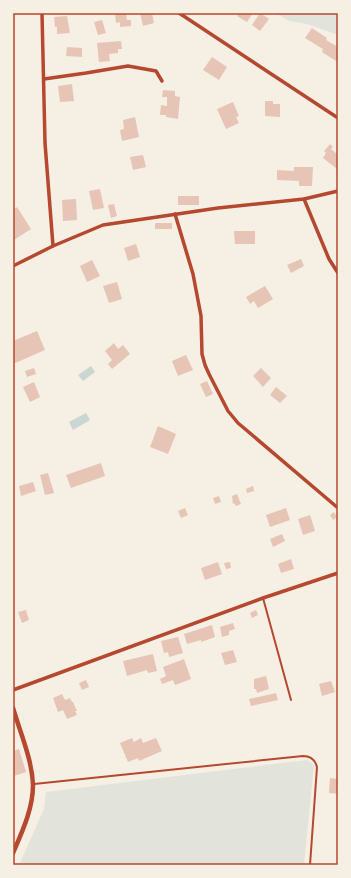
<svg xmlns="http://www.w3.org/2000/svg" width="351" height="878" viewBox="0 0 351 878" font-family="Raleway,sans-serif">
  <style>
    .green { fill: #e2e4dc }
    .water { fill: #c9d6d2 }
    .building { fill: #e6c5b7 }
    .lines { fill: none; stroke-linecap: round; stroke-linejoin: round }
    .service { stroke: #b5482f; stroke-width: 2 }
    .minor { stroke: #b5482f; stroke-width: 3.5 }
    .tertiary { stroke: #b5482f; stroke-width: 4.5 }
    .neatline { fill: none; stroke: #b5482f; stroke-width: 1.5 }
  </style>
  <rect width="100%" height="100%" fill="#f6efe4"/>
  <g class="green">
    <path d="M275,13h63v22l-31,-11 -18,-3z"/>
    <path d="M307,760l7,5 -10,100h-285l25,-56 2,-17z"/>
  </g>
  <g class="water">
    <path d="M91,366l4,6 -12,9 -5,-6z"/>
    <path d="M86,413l4,7 -17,10 -4,-8z"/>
  </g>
  <g class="building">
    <path d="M115,13h11l1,7h4v6l-11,1v-5l-4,1z"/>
    <path d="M140,13h12l2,10 -11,3z"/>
    <path d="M239,13h14l-6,9 -10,-6z"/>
    <path d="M260,13l9,6 -9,12 -8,-6z"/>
    <path d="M67,16l3,17 -13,1v-7h-2l-1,-10z"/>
    <path d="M102,20l4,13 -8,2 -4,-13z"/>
    <path d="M312,28l15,10 -1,2 12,7v11l-2,3 -14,-9 1,-3 -18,-11z"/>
    <path d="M121,41l1,8h-4v4l-9,1 1,7 -11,1 -2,-19z"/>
    <path d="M67,47l15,1v9l-16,-1z"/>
    <path d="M212,57l15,10 -8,13 -16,-10z"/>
    <path d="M72,84l2,17 -14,1 -2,-16z"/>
    <path d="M163,90l12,1v5l5,1 -2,22 -12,-2v-2h-6l1,-10 6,1v-9h-5z"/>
    <path d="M265,101h8v3h7v13l-15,-1z"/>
    <path d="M233,102l6,14 -3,1 3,6 -13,6 -9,-20z"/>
    <path d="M135,117l4,20 -17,4 -2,-11 4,-1 -1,-9z"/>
    <path d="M330,144l3,3 -2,2 7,6 -1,14 -14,-11 3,-5 -2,-2z"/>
    <path d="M143,155l3,12 -13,3 -3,-13z"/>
    <path d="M294,167h19l-1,19h-13v-5l-22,-1v-10l17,1z"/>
    <path d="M100,189l4,19 -11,2 -4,-19z"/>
    <rect x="178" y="196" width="21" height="9"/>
    <path d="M76,199l1,21 -14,1 -1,-21z"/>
    <path d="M114,204l3,12 -6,2 -3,-13z"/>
    <path d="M17,207l14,22 -17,11 -1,-30z"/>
    <rect x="155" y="223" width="17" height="6"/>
    <path d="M234,231h21v13h-20z"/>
    <path d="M136,244l4,13 -12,4 -4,-13z"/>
    <path d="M301,259l3,7 -13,7 -4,-8z"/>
    <path d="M92,260l8,16 -13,6 -7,-16z"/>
    <path d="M117,282l5,17 -13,4 -6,-17z"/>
    <path d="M265,286l8,13 -15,9 -4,-7 -4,3 -4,-7z"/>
    <path d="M37,331l8,19 -32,14v-23z"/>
    <path d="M114,343l4,6 5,-4 7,9 -18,15 -4,-5 4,-4 -7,-9z"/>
    <path d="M186,355l7,15 -15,6 -6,-15z"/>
    <path d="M34,368l2,6 -9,3 -2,-6z"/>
    <path d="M261,368l10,10 -8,9 -10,-11z"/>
    <path d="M207,381l6,13 -7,3 -6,-13z"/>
    <path d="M34,382l6,15 -10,5 -7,-15z"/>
    <path d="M276,387l11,9 -7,7 -10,-8z"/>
    <path d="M158,426l18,8 -8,20 -18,-7z"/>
    <path d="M101,463l4,13 -34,12 -5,-13z"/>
    <path d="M48,473l6,20 -9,2 -5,-20z"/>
    <path d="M33,482l3,9 -15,5 -2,-10z"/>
    <path d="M253,486l1,5 -7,2 -1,-4z"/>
    <path d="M237,494l4,10 -5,2 -2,-3 -1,1 -1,-8z"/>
    <path d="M219,496l2,6 -6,2 -2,-6z"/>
    <path d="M185,508l3,7 -7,3 -3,-7z"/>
    <path d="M286,508l4,12 -20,7 -4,-12z"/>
    <path d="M334,512l3,5 -4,3 -3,-5z"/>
    <path d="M310,515l5,16 -12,4 -5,-16z"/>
    <path d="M282,534l3,7 -12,6 -3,-8z"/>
    <path d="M291,559l3,10 -13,4 -3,-9z"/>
    <path d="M218,562l4,12 -17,6 -4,-12z"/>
    <path d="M230,562l1,6 -5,1 -2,-6z"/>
    <path d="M26,610l3,10 -7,3 -4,-11z"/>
    <path d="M256,610l2,5 -6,3 -2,-5z"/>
    <path d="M233,623l2,6 -6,2v4l-7,2 -2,-10z"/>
    <path d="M212,625l3,12 -14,5v-2l-14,4 -3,-10z"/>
    <path d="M178,637l5,16 -14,4 -1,-5 -4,1 -3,-12z"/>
    <path d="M233,650l4,12 -12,3 -4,-12z"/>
    <path d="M153,654l4,17 -9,2 -1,-3 -20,6 -4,-15z"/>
    <path d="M184,659l7,20 -16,6 -2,-5 -11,4 -2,-5 6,-3 -3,-9z"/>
    <path d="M266,676l3,13 -12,4 -1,-4h-2v-10z"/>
    <path d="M86,680l3,7 -7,3 -3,-7z"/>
    <path d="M331,681l4,11 -13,4 -3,-12z"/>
    <path d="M276,693l2,7 -27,6 -2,-7z"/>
    <path d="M62,694l3,6 5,-2 2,4h1l4,9h-2l2,4 -10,4 -4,-9 -5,2 -5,-14z"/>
    <path d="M132,738l2,4 7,-4 2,5 13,-5 6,13 -23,10 -1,-3 -10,4 -8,-19z"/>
    <path d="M19,749l7,23 -12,4 -1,-4v-21z"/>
    <path d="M330,778l8,1v15l-9,-1z"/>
  </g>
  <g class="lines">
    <g class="service">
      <path d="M263,598l28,102"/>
      <path d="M34,784l269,-28c7,0 12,3 14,11l-7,98"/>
    </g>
    <g class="minor">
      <path d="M42,13l3,130 8,103"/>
      <path d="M179,13l159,105"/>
      <path d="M44,79l42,-6 42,-7 28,5 6,10"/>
      <path d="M304,199l25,60 9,14"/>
      <path d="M175,214l18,60 8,42 1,38 3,11 4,9 19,37 10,12 100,85"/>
      <path d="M13,266l40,-20 50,-21 115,-17 86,-9 34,-8"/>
      <path d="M13,690l250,-92 75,-25"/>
    </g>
    <path class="tertiary" d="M13,708c7,24 19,51 20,77 0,24 -11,47 -20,68"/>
  </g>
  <rect width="351" height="878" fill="none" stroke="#f6efe4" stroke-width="28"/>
  <rect x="14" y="14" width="323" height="850" class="neatline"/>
</svg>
